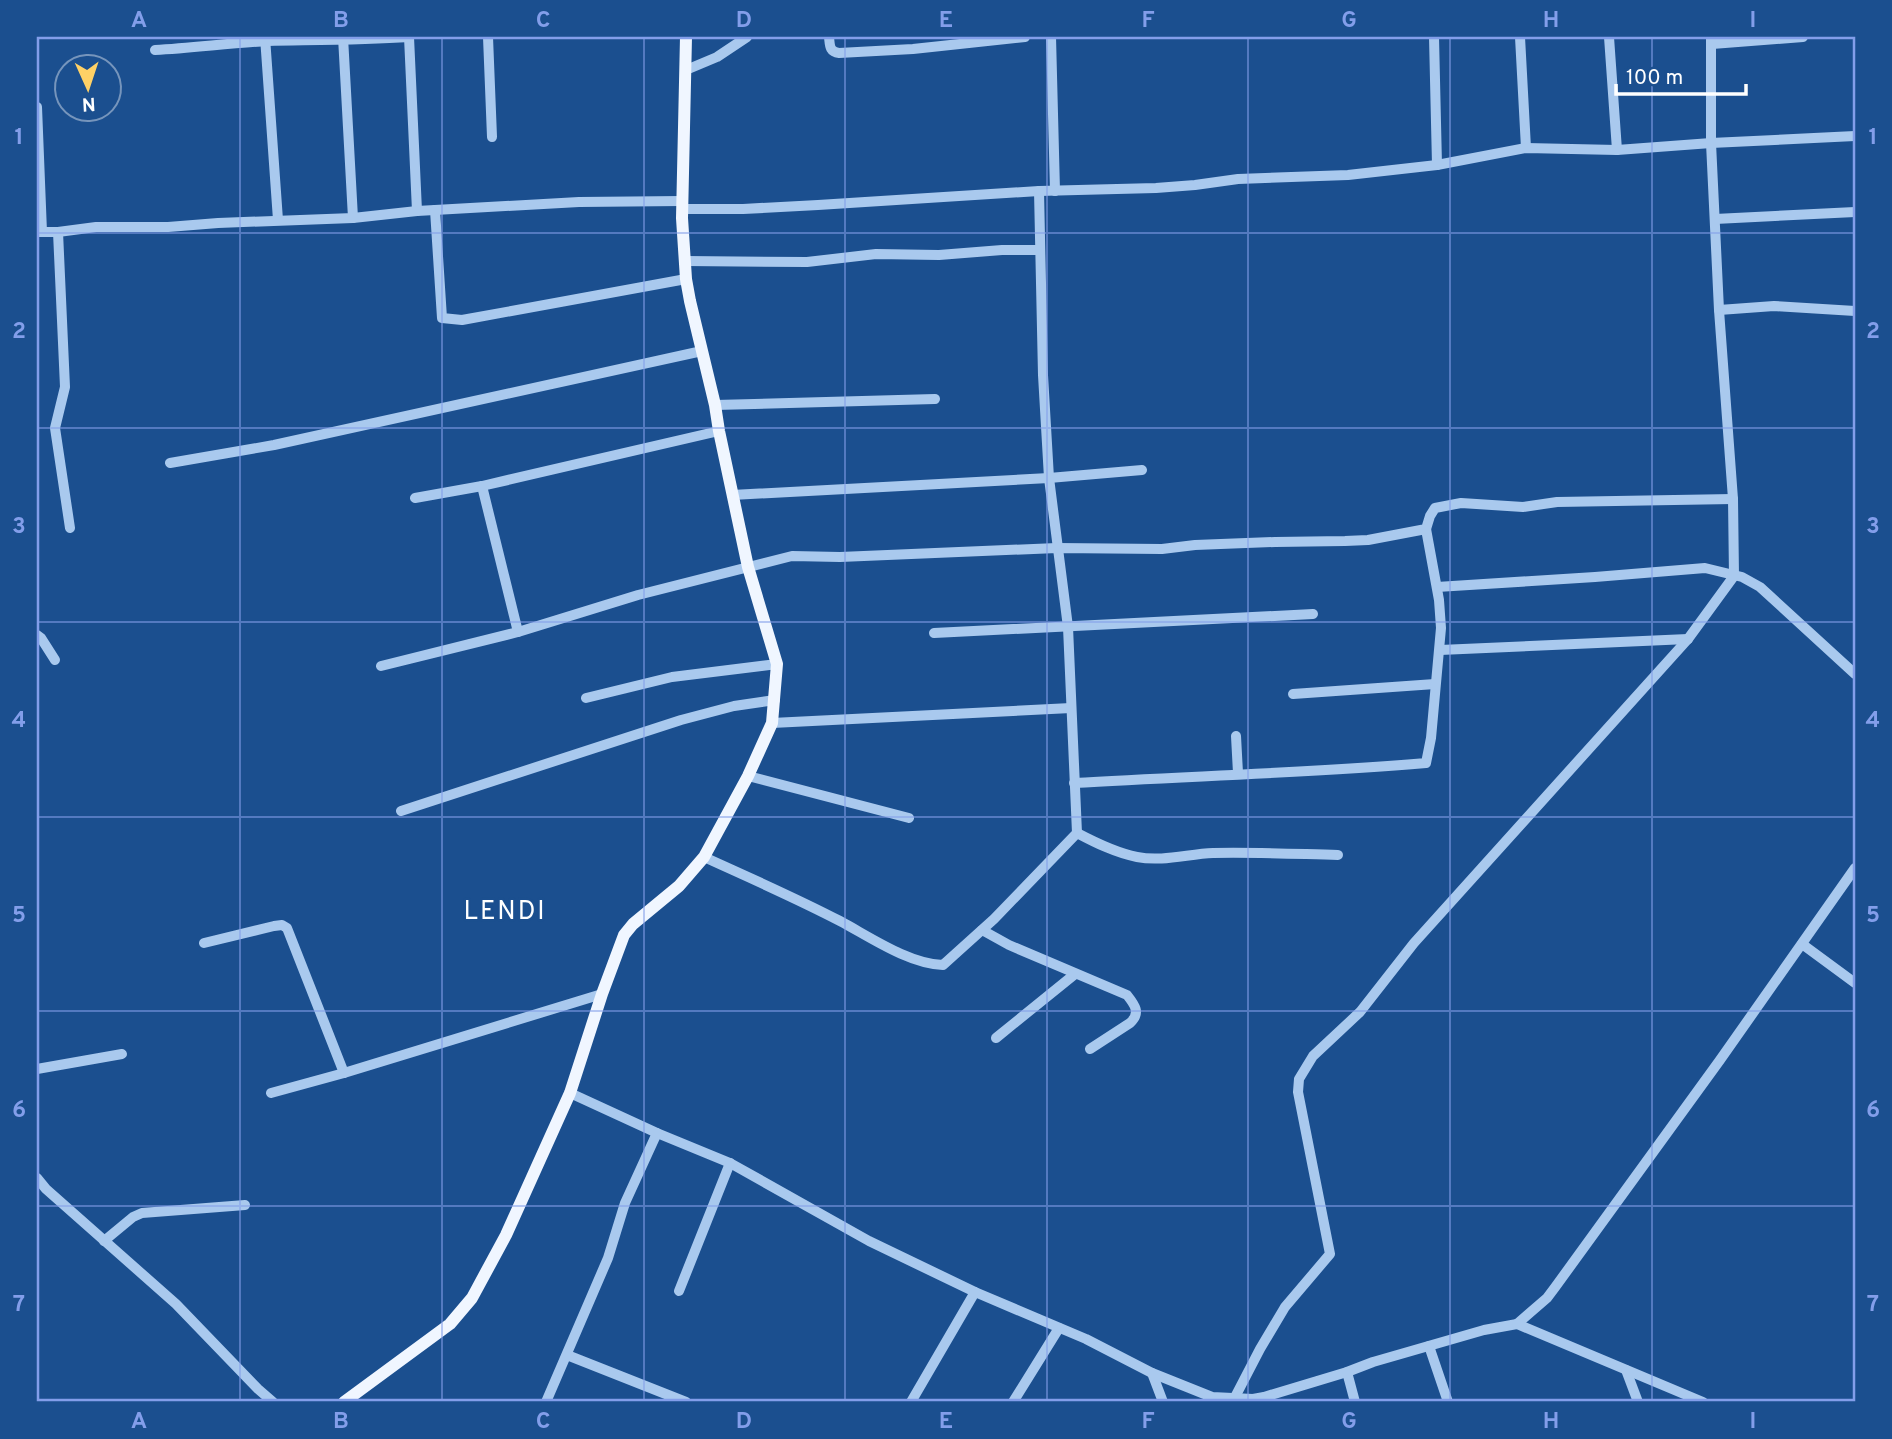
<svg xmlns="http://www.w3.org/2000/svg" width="1892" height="1439" viewBox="0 0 1892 1439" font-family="Overpass,sans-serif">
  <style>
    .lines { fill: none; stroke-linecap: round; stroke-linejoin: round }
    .minor { stroke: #a9c9ee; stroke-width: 10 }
    .major { stroke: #f0f6ff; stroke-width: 12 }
    .grid { fill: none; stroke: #839eea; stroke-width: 2; stroke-opacity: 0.55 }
    .labels { text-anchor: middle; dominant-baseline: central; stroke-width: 5; stroke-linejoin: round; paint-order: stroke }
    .quarter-label { font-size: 26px; letter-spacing: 2px; fill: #fff; stroke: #1b4f8f }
    .neatline { fill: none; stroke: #839eea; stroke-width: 2.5 }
    .grid-label { font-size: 23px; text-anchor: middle; font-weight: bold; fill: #839eea }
  </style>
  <rect width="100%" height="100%" fill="#1b4f8f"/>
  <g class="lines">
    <g class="minor">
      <path d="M265,37l13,183"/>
      <path d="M343,37l10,181"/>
      <path d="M409,37l8,174"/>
      <path d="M488,37l4,100"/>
      <path d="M829,37c1,8 0,15 10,16l74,-4 112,-12"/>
      <path d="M1051,37l4,154"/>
      <path d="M1434,37l3,128"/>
      <path d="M1520,37l6,111"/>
      <path d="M1609,37l8,113"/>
      <path d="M1712,44l91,-7"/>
      <path d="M155,50c38,-2 75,-7 113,-9 47,-1 94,-1 141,-4"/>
      <path d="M686,70l31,-13 30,-20"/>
      <path d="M37,107l5,125"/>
      <path d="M683,209h60l75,-4 221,-14 117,-3 39,-3 43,-6 110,-4 89,-10 89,-17 91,2 94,-7 144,-7"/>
      <path d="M435,210l7,108 20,2 224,-41"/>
      <path d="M1715,219l140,-7"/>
      <path d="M37,232h21l38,-5h72l50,-4 135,-5 64,-7 162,-9 103,-1"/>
      <path d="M58,232l7,155 -10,41 15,100"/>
      <path d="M685,261l122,1 69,-8 63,1 63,-5h38"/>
      <path d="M1719,310l55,-4 81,5"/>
      <path d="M715,405l220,-6"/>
      <path d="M170,463l104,-18 428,-94"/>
      <path d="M482,486l36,146"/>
      <path d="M732,495l317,-17 93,-8"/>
      <path d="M415,498l67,-12 237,-55"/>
      <path d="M1437,587l158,-10 110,-9 37,9 18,10 95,87"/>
      <path d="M934,633l379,-19"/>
      <path d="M37,635l4,3 14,22"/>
      <path d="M1440,650l248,-11"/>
      <path d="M381,666l137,-34 120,-37 154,-39 48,1 217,-9 105,1 33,-4 80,-3 70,-1 23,-1 58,-11 4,-13 5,-8 26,-5 62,4 34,-5 176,-3"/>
      <path d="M1293,694l142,-10"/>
      <path d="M586,698l86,-21 105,-13"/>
      <path d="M772,723l299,-15"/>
      <path d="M1236,736l2,37"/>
      <path d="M748,776l161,42"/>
      <path d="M1074,783c117,-7 235,-10 352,-20l5,-25 10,-110 -2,-28 -13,-71"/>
      <path d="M401,811l280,-91 53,-14 41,-6"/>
      <path d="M1077,833c19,10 39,20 60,24 25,5 51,-3 76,-4 41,-1 83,1 125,2"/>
      <path d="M704,857c46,21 92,41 136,64 30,16 69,43 103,44l51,-46 83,-86 -9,-206 -19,-149 -6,-103 -4,-184"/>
      <path d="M982,930l27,15 118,50c8,10 14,18 3,28l-40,26"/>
      <path d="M204,943l70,-17 8,-1 5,3 57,145"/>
      <path d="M1802,944l53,39"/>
      <path d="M996,1038l79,-64"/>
      <path d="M37,1069l85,-15"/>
      <path d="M271,1093l73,-20 258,-79"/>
      <path d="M570,1093l87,40 73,30 139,78 106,51 111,47 66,34 60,24 41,2 11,-2 83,-25 26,-10 111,-32 33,-6 30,-26 9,-12 164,-226 135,-192"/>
      <path d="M37,1178l9,11 130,115 82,85 15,13"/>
      <path d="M104,1241l29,-24 9,-4 103,-8"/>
      <path d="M679,1291l51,-128"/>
      <path d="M1517,1324l186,78"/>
      <path d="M1429,1346l19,56"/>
      <path d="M567,1355l119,47"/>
      <path d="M1626,1370l12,32"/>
      <path d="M1347,1372l8,30"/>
      <path d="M1152,1373l11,29"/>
      <path d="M1234,1399l26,-50 25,-42 45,-53 -32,-162 1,-13 14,-23 47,-44 54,-69 274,-304 46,-63 -1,-77 -14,-189 -8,-167v-106"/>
      <path d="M546,1402l62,-144 17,-55 32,-70"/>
      <path d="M911,1402l64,-110"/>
      <path d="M1013,1402l46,-74"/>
    </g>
    <path class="major" d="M344,1402l106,-78 22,-26 34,-63 64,-142 32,-99 22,-59 9,-11 46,-38 25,-29 44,-81 24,-53 5,-59 -29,-97 -29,-136 -4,-26 -25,-104 -4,-22 -4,-61 4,-181"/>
  </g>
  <path class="grid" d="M240,37v1365M442,37v1365M644,37v1365M845,37v1365M1047,37v1365M1248,37v1365M1450,37v1365M1652,37v1365M37,233h1818M37,428h1818M37,622h1818M37,817h1818M37,1011h1818M37,1206h1818"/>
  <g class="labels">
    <g class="quarter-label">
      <text x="505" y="912">LENDI</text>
    </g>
  </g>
  <rect width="1892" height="1439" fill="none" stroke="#1b4f8f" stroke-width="77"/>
  <g transform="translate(88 88) rotate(177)"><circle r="33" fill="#1b4f8f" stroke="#7695bc" stroke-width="2"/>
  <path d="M0-5L12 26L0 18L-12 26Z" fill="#ffd166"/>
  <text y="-10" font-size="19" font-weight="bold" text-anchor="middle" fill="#ffffff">N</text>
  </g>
  <path d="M1616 84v10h130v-10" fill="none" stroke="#ffffff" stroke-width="3.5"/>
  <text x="1626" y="84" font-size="21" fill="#ffffff" stroke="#1b4f8f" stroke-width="5" paint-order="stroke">100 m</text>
  <rect x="38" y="38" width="1816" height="1362" class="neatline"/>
  <g class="grid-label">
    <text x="139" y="27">A</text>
    <text x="341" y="27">B</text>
    <text x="543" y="27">C</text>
    <text x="744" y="27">D</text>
    <text x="946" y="27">E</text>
    <text x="1148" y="27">F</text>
    <text x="1349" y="27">G</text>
    <text x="1551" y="27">H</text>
    <text x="1753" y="27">I</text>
    <text x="19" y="144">1</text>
    <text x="1873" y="144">1</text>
    <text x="19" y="338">2</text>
    <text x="1873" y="338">2</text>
    <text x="19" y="533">3</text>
    <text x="1873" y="533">3</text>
    <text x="19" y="727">4</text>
    <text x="1873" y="727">4</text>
    <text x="19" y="922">5</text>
    <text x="1873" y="922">5</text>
    <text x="19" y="1117">6</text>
    <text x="1873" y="1117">6</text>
    <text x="19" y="1311">7</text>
    <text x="1873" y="1311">7</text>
    <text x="139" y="1428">A</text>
    <text x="341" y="1428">B</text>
    <text x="543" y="1428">C</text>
    <text x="744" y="1428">D</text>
    <text x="946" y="1428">E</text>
    <text x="1148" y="1428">F</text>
    <text x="1349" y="1428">G</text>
    <text x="1551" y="1428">H</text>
    <text x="1753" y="1428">I</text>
  </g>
</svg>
